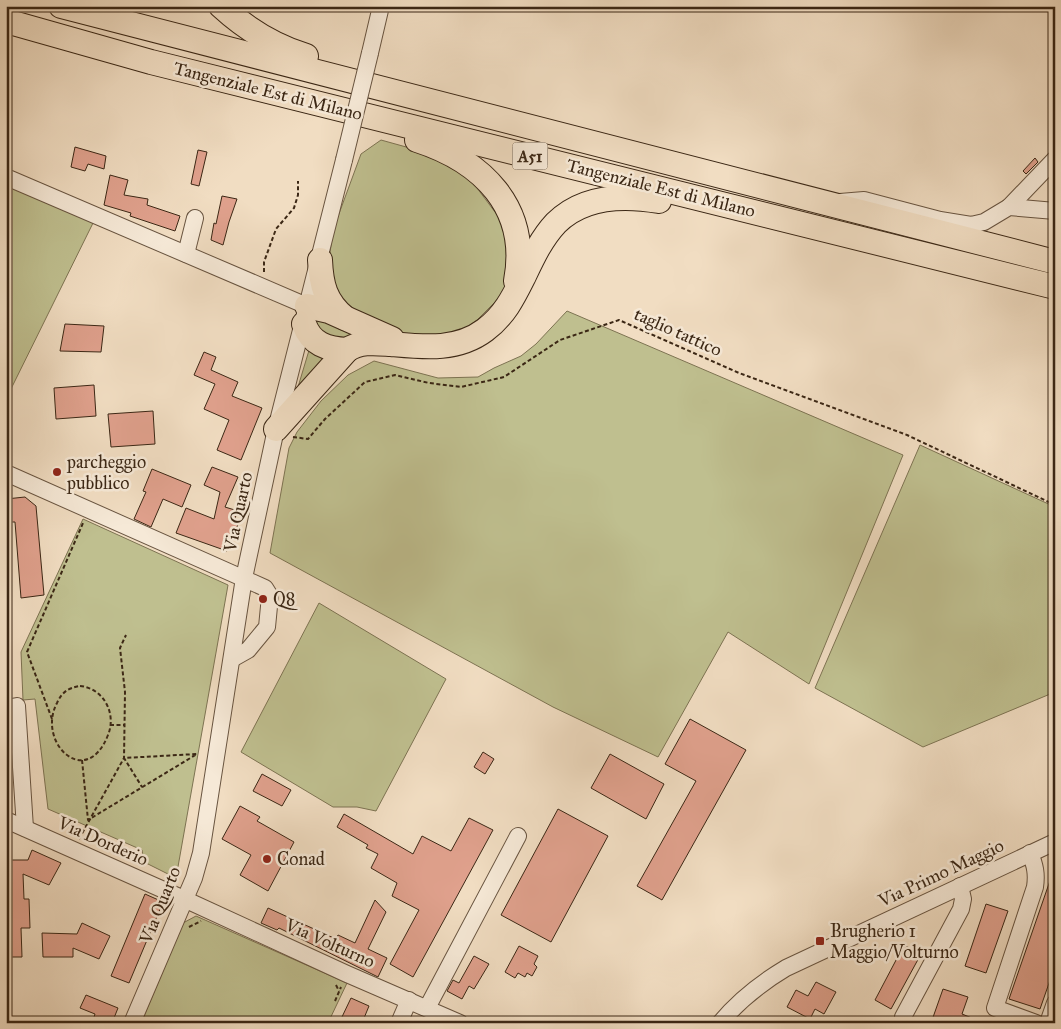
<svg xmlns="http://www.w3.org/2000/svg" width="1061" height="1029" viewBox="0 0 1061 1029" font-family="'IM FELL Great Primer',serif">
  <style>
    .green { fill: #bfbf8f; stroke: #7d7352 }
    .building { fill: #e0a18d; stroke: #3b2715 }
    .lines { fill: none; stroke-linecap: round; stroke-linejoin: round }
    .minor-casing { stroke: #685440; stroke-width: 18 }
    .highway-casing { stroke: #3b2715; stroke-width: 26 }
    .path { stroke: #3b2715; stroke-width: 2; stroke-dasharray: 4 2.5; stroke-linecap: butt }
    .minor { stroke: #f6e9d7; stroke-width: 16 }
    .highway { stroke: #f1ddc2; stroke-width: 24 }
    .minor-bridge-casing { stroke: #685440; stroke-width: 18; stroke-linecap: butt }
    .minor-bridge { stroke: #f6e9d7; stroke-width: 16 }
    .poi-dot { fill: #8f2418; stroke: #f6e9d7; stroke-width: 2 }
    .labels { text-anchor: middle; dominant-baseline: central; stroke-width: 5; stroke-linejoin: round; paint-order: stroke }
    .shield { fill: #f6e9d7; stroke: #73614f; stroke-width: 1 }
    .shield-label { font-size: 16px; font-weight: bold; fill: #3b2715 }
    .street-label { font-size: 18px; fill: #3b2715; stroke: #f6e9d7 }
    .poi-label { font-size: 18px; fill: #3b2715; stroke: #f6e9d7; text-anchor: start }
  </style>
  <rect width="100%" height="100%" fill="#f1ddc2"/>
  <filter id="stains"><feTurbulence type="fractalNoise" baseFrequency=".004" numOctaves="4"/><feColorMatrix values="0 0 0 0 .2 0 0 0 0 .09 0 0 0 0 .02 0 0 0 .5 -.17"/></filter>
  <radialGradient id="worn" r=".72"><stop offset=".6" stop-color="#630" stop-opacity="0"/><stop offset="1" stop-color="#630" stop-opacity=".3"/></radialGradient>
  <g class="green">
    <path d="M381,140l36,10 39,16 18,18 36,48 -4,57 -11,13 -18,18 -16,12 -43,5 -27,-7 -37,-16 -20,-18 -6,-28 5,-38 28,-76z"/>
    <path d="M6,181l89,38 -89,180z"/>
    <path d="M567,311l336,144 -94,229 -81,-52 -70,125 -105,-50 -283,-154 19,-105 8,-16 24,-31 27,-26 26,-14 64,17 40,-1 16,-9 27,-12 15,-12z"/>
    <path d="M319,318l47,21h-40l-10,-16z"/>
    <path d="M310,347l21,10 -36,40z"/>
    <path d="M920,445l135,62v185l-132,55 -108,-59z"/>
    <path d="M83,519l145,66 -52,293 -32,-16 -2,-12 -94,-41 -13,-110 -12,1 -2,-48z"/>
    <path d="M319,603l127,76 -70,132 -19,-4h-24l-92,-55z"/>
    <path d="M196,916l151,67 -19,40h-187l42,-100z"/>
  </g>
  <g class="building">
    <path d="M75,147l31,9 -2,13 -16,-5 -3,7 -14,-4z"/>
    <path d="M198,150l9,2 -8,34 -8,-2z"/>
    <path d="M1035,158l3,4 -12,12 -3,-3z"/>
    <path d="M110,175l18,5 -4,15 24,4 -1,6 33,11 -5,15 -45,-15 1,-3 -27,-8z"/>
    <path d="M222,196l15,3 -8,23 -6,23 -12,-5 3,-17 2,1z"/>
    <path d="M65,324l39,2 -3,26 -41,-1z"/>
    <path d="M204,352l12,5 -5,13 27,12 -6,14 30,12 -21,52 -24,-10 12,-30 -25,-11 11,-25 -21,-9z"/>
    <path d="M94,385l2,31 -40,3 -2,-31z"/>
    <path d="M153,411l2,33 -44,3 -3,-33z"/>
    <path d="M212,467l26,10 -13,30 13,4 -3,7 4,4 -12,29 -51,-18 10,-25 28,11 6,-27 -16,-7z"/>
    <path d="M152,469l39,16 -9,22 -19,-8 -12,28 -17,-8 12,-27 -3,-1z"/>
    <path d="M25,497l11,9 8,89 -23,3 -6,-76h-9v-23z"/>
    <path d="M690,719l56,31 -84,150 -25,-14 59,-105 -31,-17z"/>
    <path d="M483,752l11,7 -9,15 -11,-7z"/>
    <path d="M610,754l54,30 -18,35 -55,-31z"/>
    <path d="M262,774l29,16 -9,16 -29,-15z"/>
    <path d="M240,806l20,11 -3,4 37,21 -26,49 -28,-16 11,-20 -29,-16z"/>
    <path d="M558,809l50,27 -57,106 -50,-27z"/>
    <path d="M344,814l69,40 9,-18 29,15 18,-33 24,12 -80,147 -23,-13 29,-54 -27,-14 5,-13 -26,-15 7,-14 -12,-6 2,-3 -31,-18z"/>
    <path d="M32,850l29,13 -12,22 -26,-11 1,25h5l1,29h-9l1,29h-16v-31h3l-3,-66h22z"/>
    <path d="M1053,872h2v94l-15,43 -31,-10z"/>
    <path d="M145,894l18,8 -34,81 -18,-7z"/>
    <path d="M375,900l11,12 -18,37 19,9 -9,19 -99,-49 -2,2 -16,-7 7,-15 68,31 2,-4 17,8z"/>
    <path d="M986,904l22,7 -22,62 -21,-7z"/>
    <path d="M82,923l28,13 -11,23 -26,-11v9h-30l-1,-24 35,1z"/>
    <path d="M904,945l17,9 -30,55 -16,-9z"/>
    <path d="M519,946l19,10 -4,8 3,3 -5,9 -5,-3 -2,4 -7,-4 -3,5 -10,-6z"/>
    <path d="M474,956l15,8 -15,25 -5,-3 -7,13 -15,-8 6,-11 6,3z"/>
    <path d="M816,982l20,10 -12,22 -9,-5 -5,10 -23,-12 9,-17 12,6z"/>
    <path d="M943,989l25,8 -6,17 22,9h-53z"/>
    <path d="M86,995l32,13 -6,15h-20l3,-9 -15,-6z"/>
    <path d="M351,998l18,8 -7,17h-12l-9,-4z"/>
  </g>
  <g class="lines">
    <g class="minor-casing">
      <g id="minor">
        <path d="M370,53l11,-47"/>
        <path d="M6,177l301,129"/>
        <path d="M840,202l24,-2 76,20 31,5 13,-3 25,-15 46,4"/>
        <path d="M1009,207l46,-48"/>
        <path d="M186,254l9,-36"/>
        <path d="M6,473l259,115 5,8 -3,31 -19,23 -16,9"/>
        <path d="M6,708l11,-2 8,122"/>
        <path d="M6,820l178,79 163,75 113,49"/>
        <path d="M1030,853c5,12 7,21 5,34l-40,121 41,15"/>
        <path d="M427,1008l91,-172"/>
        <path d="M903,1017l58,-108 2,-10 -3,-13"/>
        <path d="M132,1023l62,-145 7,-25 43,-275 32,-149 68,-269"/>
        <path d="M399,1023l10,-23"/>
        <path d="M720,1023c19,-23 41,-40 66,-55l269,-126"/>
        <path d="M1048,1023l7,-20"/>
      </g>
    </g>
    <g class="highway-casing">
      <g id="highway">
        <path d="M61,6l994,256"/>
        <path d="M221,6c25,23 53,40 85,50"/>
        <path d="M6,21l145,41 904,225"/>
        <path d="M417,140c65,21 113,67 99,141"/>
        <path d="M320,260c1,24 5,42 25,58"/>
        <path d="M307,306l22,5 63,28"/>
        <path d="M304,324c7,20 23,25 43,26"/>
        <path d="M276,429l71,-79c14,-9 28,-7 44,-6 33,3 66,7 94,-14 19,-14 28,-32 38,-52 9,-19 18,-39 33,-55 27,-27 68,-28 103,-22"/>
      </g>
    </g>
    <g class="path">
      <path d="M264,272v-10l12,-33 18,-21 4,-13v-14"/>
      <path d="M293,437l15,2 17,-20 40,-37 30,-7 34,8 32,4 43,-10 56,-37 59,-20 120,53 168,62 148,70"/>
      <path d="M80,686c23,2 37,27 28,49 -22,56 -72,7 -51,-32 5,-11 11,-15 23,-17z"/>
      <path d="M52,719l-25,-67 56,-129"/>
      <path d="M110,725h14"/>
      <path d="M82,760l6,60 109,-66 -73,4 18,29"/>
      <path d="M79,839l45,-81 1,-66 -5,-44 6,-13"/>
      <path d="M189,927l12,-6"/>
      <path d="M336,985l3,6"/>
      <path d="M335,1001l6,-14"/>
    </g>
    <use href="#minor" class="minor"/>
    <use href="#highway" class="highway"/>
    <g class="minor-bridge-casing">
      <path id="minor-bridge" d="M344,160l26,-107"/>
    </g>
    <use href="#minor-bridge" class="minor-bridge"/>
  </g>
  <g class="poi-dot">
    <circle cx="57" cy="472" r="5"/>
    <circle cx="263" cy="599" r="5"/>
    <circle cx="267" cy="859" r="5"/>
    <rect x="815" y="936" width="10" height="10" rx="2.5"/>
  </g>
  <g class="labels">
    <rect class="shield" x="512.5" y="142.5" width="35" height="27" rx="4"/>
    <g class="shield-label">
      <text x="530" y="156">A51</text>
    </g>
    <g class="street-label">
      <text transform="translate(268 91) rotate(14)">Tangenziale Est di Milano</text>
      <text transform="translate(661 188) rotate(14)">Tangenziale Est di Milano</text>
      <text transform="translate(678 332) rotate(24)">taglio tattico</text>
      <text transform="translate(238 512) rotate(-78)">Via Quarto</text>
      <text transform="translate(103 841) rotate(24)">Via Dorderio</text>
      <text transform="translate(941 873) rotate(-25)">Via Primo Maggio</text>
      <text transform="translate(160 905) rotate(-68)">Via Quarto</text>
      <text transform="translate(330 943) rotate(24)">Via Volturno</text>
    </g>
    <g class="poi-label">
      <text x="67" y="462">parcheggio<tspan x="67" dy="21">pubblico</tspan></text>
      <text x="273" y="599">Q8</text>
      <text x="277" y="859">Conad</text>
      <text x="830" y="931">Brugherio 1<tspan x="830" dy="21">Maggio/Volturno</tspan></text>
    </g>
  </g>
  <rect width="1061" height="1029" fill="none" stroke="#f1ddc2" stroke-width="25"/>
  <rect x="8" y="8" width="1046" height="1014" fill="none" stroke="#3b2715" stroke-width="2.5"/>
  <rect x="12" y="12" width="1036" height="1004" fill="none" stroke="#3b2715"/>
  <rect width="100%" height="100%" filter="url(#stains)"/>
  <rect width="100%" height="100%" fill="url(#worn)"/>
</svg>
